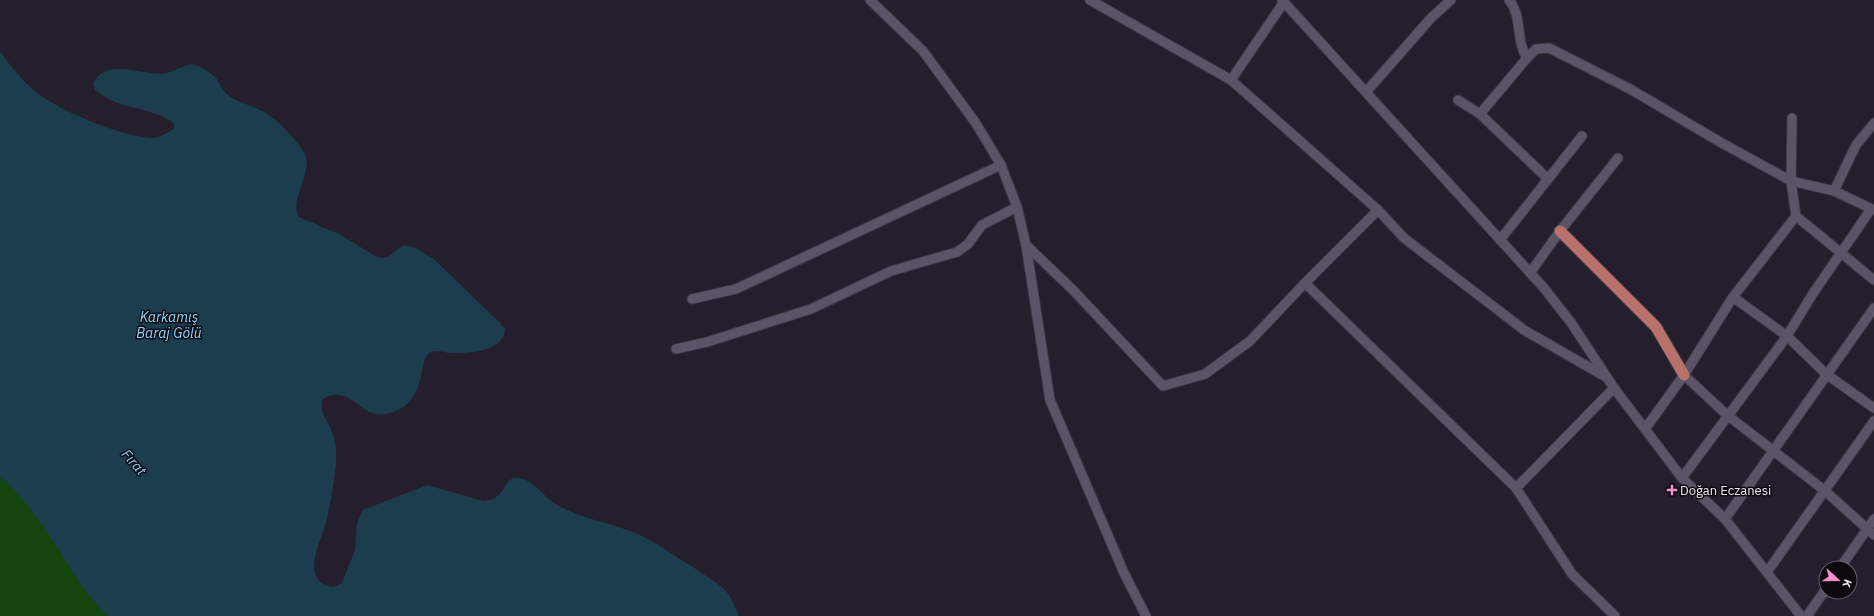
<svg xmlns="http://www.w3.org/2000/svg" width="1874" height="616" viewBox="0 0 1874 616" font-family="'IBM Plex Sans',sans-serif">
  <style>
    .green { fill: #14460e }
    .water { fill: #1b3d4e }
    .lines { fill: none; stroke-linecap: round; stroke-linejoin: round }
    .minor-casing { stroke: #3f3a46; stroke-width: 11 }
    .major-casing { stroke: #3f3a46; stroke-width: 13 }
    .minor { stroke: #5b5466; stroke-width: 9 }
    .major { stroke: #b8726b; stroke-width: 11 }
    .poi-dot { fill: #f890ca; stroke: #0c0910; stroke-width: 1.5 }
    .labels { text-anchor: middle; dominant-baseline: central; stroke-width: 3; stroke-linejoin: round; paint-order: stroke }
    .poi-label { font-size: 13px; fill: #eeeaf4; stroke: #0c0910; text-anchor: start }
    .water-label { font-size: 14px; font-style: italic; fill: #8dd9ff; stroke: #0c0910 }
  </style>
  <rect width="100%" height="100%" fill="#251e2d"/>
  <path class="green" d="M0,458l146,158h-146z"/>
  <path class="water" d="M0,51c10,15 23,30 36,41 21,18 88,45 115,46 8,0 16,-5 23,-9v-5c-10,-11 -37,-15 -51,-19 -11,-4 -19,-8 -28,-15l-2,-7c15,-27 50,-6 73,-10 12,-2 21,-12 32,-7 6,2 13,7 18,12 4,5 6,13 12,17 12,9 28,11 41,20 11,7 28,26 35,37 11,19 -16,48 -5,65l42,18 34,21 8,2 6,-2 14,-11 11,2 20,12 66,64 5,6c0,22 -37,25 -53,24 -7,0 -15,-4 -21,-1 -16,6 1,52 -45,62 -27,5 -36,-32 -63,-15 -5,12 5,22 9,33 8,20 3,41 0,61 -2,11 -4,22 -7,33 -6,18 -25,57 9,61l8,-4 13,-33 2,-27 6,-13 64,-25 56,16c22,0 21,-23 32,-23 18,-1 28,19 42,27 25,14 55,18 81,29 17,8 34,20 50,30 12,8 24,15 35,24l7,8 9,20h-631c-21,-20 -34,-42 -49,-66 -17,-26 -36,-53 -59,-74z"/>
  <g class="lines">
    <g class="minor-casing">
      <g id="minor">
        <path d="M870,0l53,51 52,71 26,43 16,42 9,38 24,155 74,173 22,43"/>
        <path d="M1090,0l141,80 147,130 26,28 120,92 82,47"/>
        <path d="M1282,0l262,288 28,36 42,64 68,90 43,41 76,97"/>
        <path d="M1527,58l9,-9 13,-1 81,41 90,53 71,39 43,10 40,19"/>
        <path d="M1231,80l53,-78"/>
        <path d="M1366,92l65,-74 20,-18"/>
        <path d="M1458,100l22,14 68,65"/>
        <path d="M1480,114l47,-56c-12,-18 -4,-42 -18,-58"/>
        <path d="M1834,191l22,-46 18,-22"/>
        <path d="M1796,216l78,64"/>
        <path d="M1500,240l82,-104"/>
        <path d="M1026,245l48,46 89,95 42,-12 45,-33 55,-58 73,-73"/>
        <path d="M1530,273l30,-42 58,-73"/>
        <path d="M1305,283l211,205 56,86 43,42"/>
        <path d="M1733,297l54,39 39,38 48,34"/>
        <path d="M692,299l44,-10 265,-124"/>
        <path d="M676,349l31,-7 104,-33 80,-38 66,-19 11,-8 14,-19 35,-18"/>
        <path d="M1684,375l43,40 97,75 50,45"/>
        <path d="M1645,429l39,-54 49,-78 63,-81 -5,-35 1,-63"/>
        <path d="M1682,478l105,-142 25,-41 59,-86"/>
        <path d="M1516,488l98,-100"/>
        <path d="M1725,519l149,-211"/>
        <path d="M1840,568l34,-49"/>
        <path d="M1767,572l107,-151"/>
        <path d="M1807,616l19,-27"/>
      </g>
    </g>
    <g class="major-casing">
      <path id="major" d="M1560,231l96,96 28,48"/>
    </g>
    <use href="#minor" class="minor"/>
    <use href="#major" class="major"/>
  </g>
  <path class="poi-dot" d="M1670 484h4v4h4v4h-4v4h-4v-4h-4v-4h4z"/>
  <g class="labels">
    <g class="poi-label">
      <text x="1680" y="490">Doğan Eczanesi</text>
    </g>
    <g class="water-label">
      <text x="169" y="317">Karkamış<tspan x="169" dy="16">Baraj Gölü</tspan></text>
      <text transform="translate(134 462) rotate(49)">Fırat</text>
    </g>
  </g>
  <g transform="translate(1838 580) rotate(111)"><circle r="19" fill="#0c0910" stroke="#66636b"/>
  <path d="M0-3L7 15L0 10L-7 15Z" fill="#f890ca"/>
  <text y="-6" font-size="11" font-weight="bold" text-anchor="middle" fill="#eeeaf4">K</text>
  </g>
</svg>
